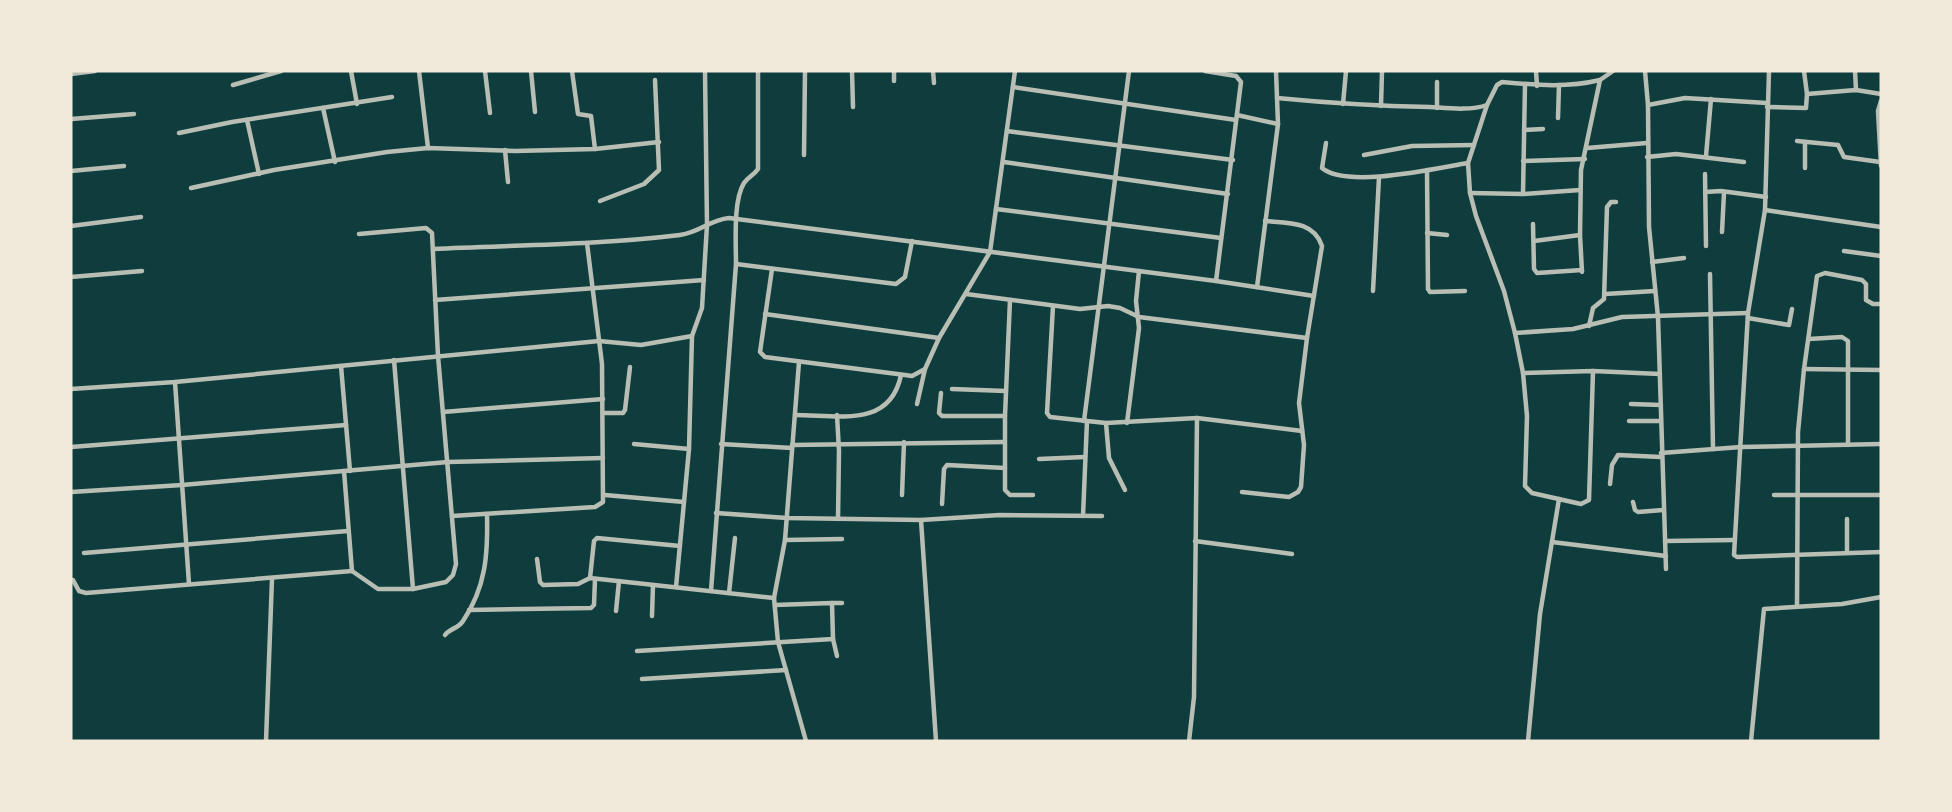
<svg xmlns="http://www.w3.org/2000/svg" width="1952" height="812" viewBox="0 0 1952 812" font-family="Montserrat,sans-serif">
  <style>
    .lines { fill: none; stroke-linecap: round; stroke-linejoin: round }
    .minor { stroke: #b8beb3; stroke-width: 4.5 }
  </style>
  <rect width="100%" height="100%" fill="#0f3d3e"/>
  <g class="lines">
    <g class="minor">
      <path d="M351,71l6,33"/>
      <path d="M419,71l9,77"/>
      <path d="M485,71l5,42"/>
      <path d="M531,71l4,41"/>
      <path d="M572,71l6,43 13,2 4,33"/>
      <path d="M852,71l1,36"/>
      <path d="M894,71v10"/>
      <path d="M933,71l1,12"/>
      <path d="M1205,71l31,5 5,6 -25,199"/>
      <path d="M1536,71l1,15"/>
      <path d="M1645,71l3,34 1,122 9,90 8,252"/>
      <path d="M1769,71l-4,139 -17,103 -14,242 3,2 144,-5"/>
      <path d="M1855,71l1,19"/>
      <path d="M71,74l24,-3"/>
      <path d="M233,85l48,-14"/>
      <path d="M1013,87l223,33"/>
      <path d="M1807,94l49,-4 25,4"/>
      <path d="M1277,98c51,5 101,8 153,9 17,1 40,4 57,-2"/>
      <path d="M1881,101l-3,10 3,55"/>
      <path d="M1343,104l3,-33"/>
      <path d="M1648,105l37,-7 82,5"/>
      <path d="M1381,106l1,-35"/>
      <path d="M1767,107l39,1 1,-14 -3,-23"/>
      <path d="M323,108l12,54"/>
      <path d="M1437,108v-26"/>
      <path d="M1237,115l41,9"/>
      <path d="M1558,118l1,-33"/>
      <path d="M71,119l63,-5"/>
      <path d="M247,120l12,54"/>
      <path d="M1524,130l19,-1"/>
      <path d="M1007,131l226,29"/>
      <path d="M179,133l53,-11 160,-25"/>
      <path d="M1797,141l41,4 6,12 36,5"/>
      <path d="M1326,143l-4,25c25,21 115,0 146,-5"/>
      <path d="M1587,148l60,-5"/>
      <path d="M505,150l3,32"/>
      <path d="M804,155l1,-84"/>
      <path d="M1364,155l48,-9 62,-1"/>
      <path d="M1706,156l5,-57"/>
      <path d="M1647,157l29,-3 68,8"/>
      <path d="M1523,161l62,-2"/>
      <path d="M1004,162l224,32"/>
      <path d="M1805,168v-26"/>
      <path d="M1427,170l1,119 2,3 35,-1"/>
      <path d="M71,171l53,-5"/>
      <path d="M1705,174l1,72"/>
      <path d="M191,188l83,-18 113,-18 41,-4 87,3 80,-2 64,-7"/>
      <path d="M1705,192l16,-1 45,6"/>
      <path d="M1470,193l53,1 57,-4"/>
      <path d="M1523,194l2,-110"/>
      <path d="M600,201l44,-17 15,-14 -4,-90"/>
      <path d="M996,209l225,29"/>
      <path d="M1765,210l116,17"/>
      <path d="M1533,224l1,45 3,4 45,-3"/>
      <path d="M71,226l70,-9"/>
      <path d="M1722,232l2,-39"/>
      <path d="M1427,233l20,2"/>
      <path d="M1534,241l46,-6"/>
      <path d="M433,249c82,-4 165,-4 247,-14 21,-3 29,-15 49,-17l487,63 98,15"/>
      <path d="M1844,251l37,5"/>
      <path d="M1652,262l32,-4"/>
      <path d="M736,264l160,20 9,-7 7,-36"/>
      <path d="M772,269l-12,83 5,5 140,18 7,1 13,-7 14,-31 51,-86 25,-181"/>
      <path d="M1582,272l-2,-37 1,-65 19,-90 13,-9"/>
      <path d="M1710,274l3,175"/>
      <path d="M71,277l71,-6"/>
      <path d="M1257,287l21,-163 -2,-53"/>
      <path d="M1373,291l6,-114"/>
      <path d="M966,294l114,15 28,-3 12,2 19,9 168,21"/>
      <path d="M1605,294l50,-3"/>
      <path d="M435,300l269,-20"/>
      <path d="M1010,300l-5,116v74l5,5h23"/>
      <path d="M1053,306l-6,107 3,4 56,6 91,-5 105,13"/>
      <path d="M765,314l174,24"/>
      <path d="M1748,318l41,7 3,-16"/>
      <path d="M1589,326l4,-18 11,-9 3,-92 4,-5h5"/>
      <path d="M1515,333l58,-4 49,-12 126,-4"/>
      <path d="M1809,339l33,-2 6,4v104"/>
      <path d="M394,360l19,229"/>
      <path d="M799,362l-14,178 -11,58 4,44 28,99"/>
      <path d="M341,366l9,105"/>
      <path d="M1804,369l77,1"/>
      <path d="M1593,371l-4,129 -8,4 -49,-11 -7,-7 2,-70 -4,-43 -8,-40 -11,-42 -28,-75 -6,-23 -2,-30 19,-58 10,-20 5,-3c34,3 65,6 98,-2"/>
      <path d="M1523,373l70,-2 67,3"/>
      <path d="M175,382l14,202"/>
      <path d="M71,389l104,-7 424,-41 42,4 51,-9"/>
      <path d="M952,389l54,2"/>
      <path d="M941,393l-2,20 3,3h63"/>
      <path d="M917,404l8,-35"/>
      <path d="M1631,404l30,1"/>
      <path d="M443,412l160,-13"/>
      <path d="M603,413h20l2,-3 5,-43"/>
      <path d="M795,415c42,0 95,14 106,-40"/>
      <path d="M837,415l2,36 -1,68"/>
      <path d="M1084,421l45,-350"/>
      <path d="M1629,421h32"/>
      <path d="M1106,423l3,35 16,32"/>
      <path d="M1127,423l12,-95 -3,-27 3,-30"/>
      <path d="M634,444l55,5"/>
      <path d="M721,444l71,4"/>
      <path d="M792,445l212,-3"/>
      <path d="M71,447l275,-22"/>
      <path d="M1661,453l80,-6 140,-3"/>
      <path d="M1039,459l46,-2"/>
      <path d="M344,471l8,100"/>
      <path d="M1610,484l2,-19 6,-10 43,2"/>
      <path d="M71,492l111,-7 266,-23 155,-4"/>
      <path d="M1242,492l47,5 9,-5 3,-5 3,-42 -5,-42 8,-65 15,-92c-8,-25 -34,-23 -57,-25"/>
      <path d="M605,495l79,7"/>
      <path d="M902,495l2,-53"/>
      <path d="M1774,495h107"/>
      <path d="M1633,502l2,8 3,2 25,-2"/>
      <path d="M942,504l2,-35 3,-4 58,3"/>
      <path d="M716,513l71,5 134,2 79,-5 102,1"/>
      <path d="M452,516l143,-9 8,-5 -1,-138 -15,-121"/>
      <path d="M1083,516l4,-95"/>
      <path d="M1847,519v34"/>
      <path d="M921,520l15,221"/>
      <path d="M785,540l57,-1"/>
      <path d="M1195,541l97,13"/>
      <path d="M1665,541l70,-1"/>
      <path d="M1552,542l114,14"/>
      <path d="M84,553l264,-22"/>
      <path d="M537,559l3,23 3,3 35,-1 12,-6 184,20"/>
      <path d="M352,571l26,18h35l33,-7 7,-7 3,-11 -18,-208 -6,-123 -6,-5 -67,6"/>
      <path d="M590,578l4,-37 3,-3 83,8"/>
      <path d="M73,580l6,11 7,2 266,-22"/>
      <path d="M676,587l13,-138 3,-113 10,-28 5,-83 -2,-154"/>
      <path d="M711,591l25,-327c0,-21 -3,-64 8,-81 4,-6 10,-8 14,-14v-98"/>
      <path d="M729,593l6,-55"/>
      <path d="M832,603h10"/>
      <path d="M775,605l57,-2 1,36 4,17"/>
      <path d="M1797,606l1,-174 6,-63 13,-93 8,-3 37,7 4,4v16l7,4h8"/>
      <path d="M469,610l122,-2 3,-3 1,-26"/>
      <path d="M616,611l3,-30"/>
      <path d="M652,616l1,-31"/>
      <path d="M445,635c5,-7 13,-6 18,-14 23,-34 25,-67 24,-107"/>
      <path d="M637,651l196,-12"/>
      <path d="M642,679l144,-9"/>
      <path d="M266,741l6,-162"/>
      <path d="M1189,741l5,-44 3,-279"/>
      <path d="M1528,741l12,-127 19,-115"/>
      <path d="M1751,741l13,-132 78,-5 39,-7"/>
    </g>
  </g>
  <rect width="1952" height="812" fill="none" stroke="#f1e9da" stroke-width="145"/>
</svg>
